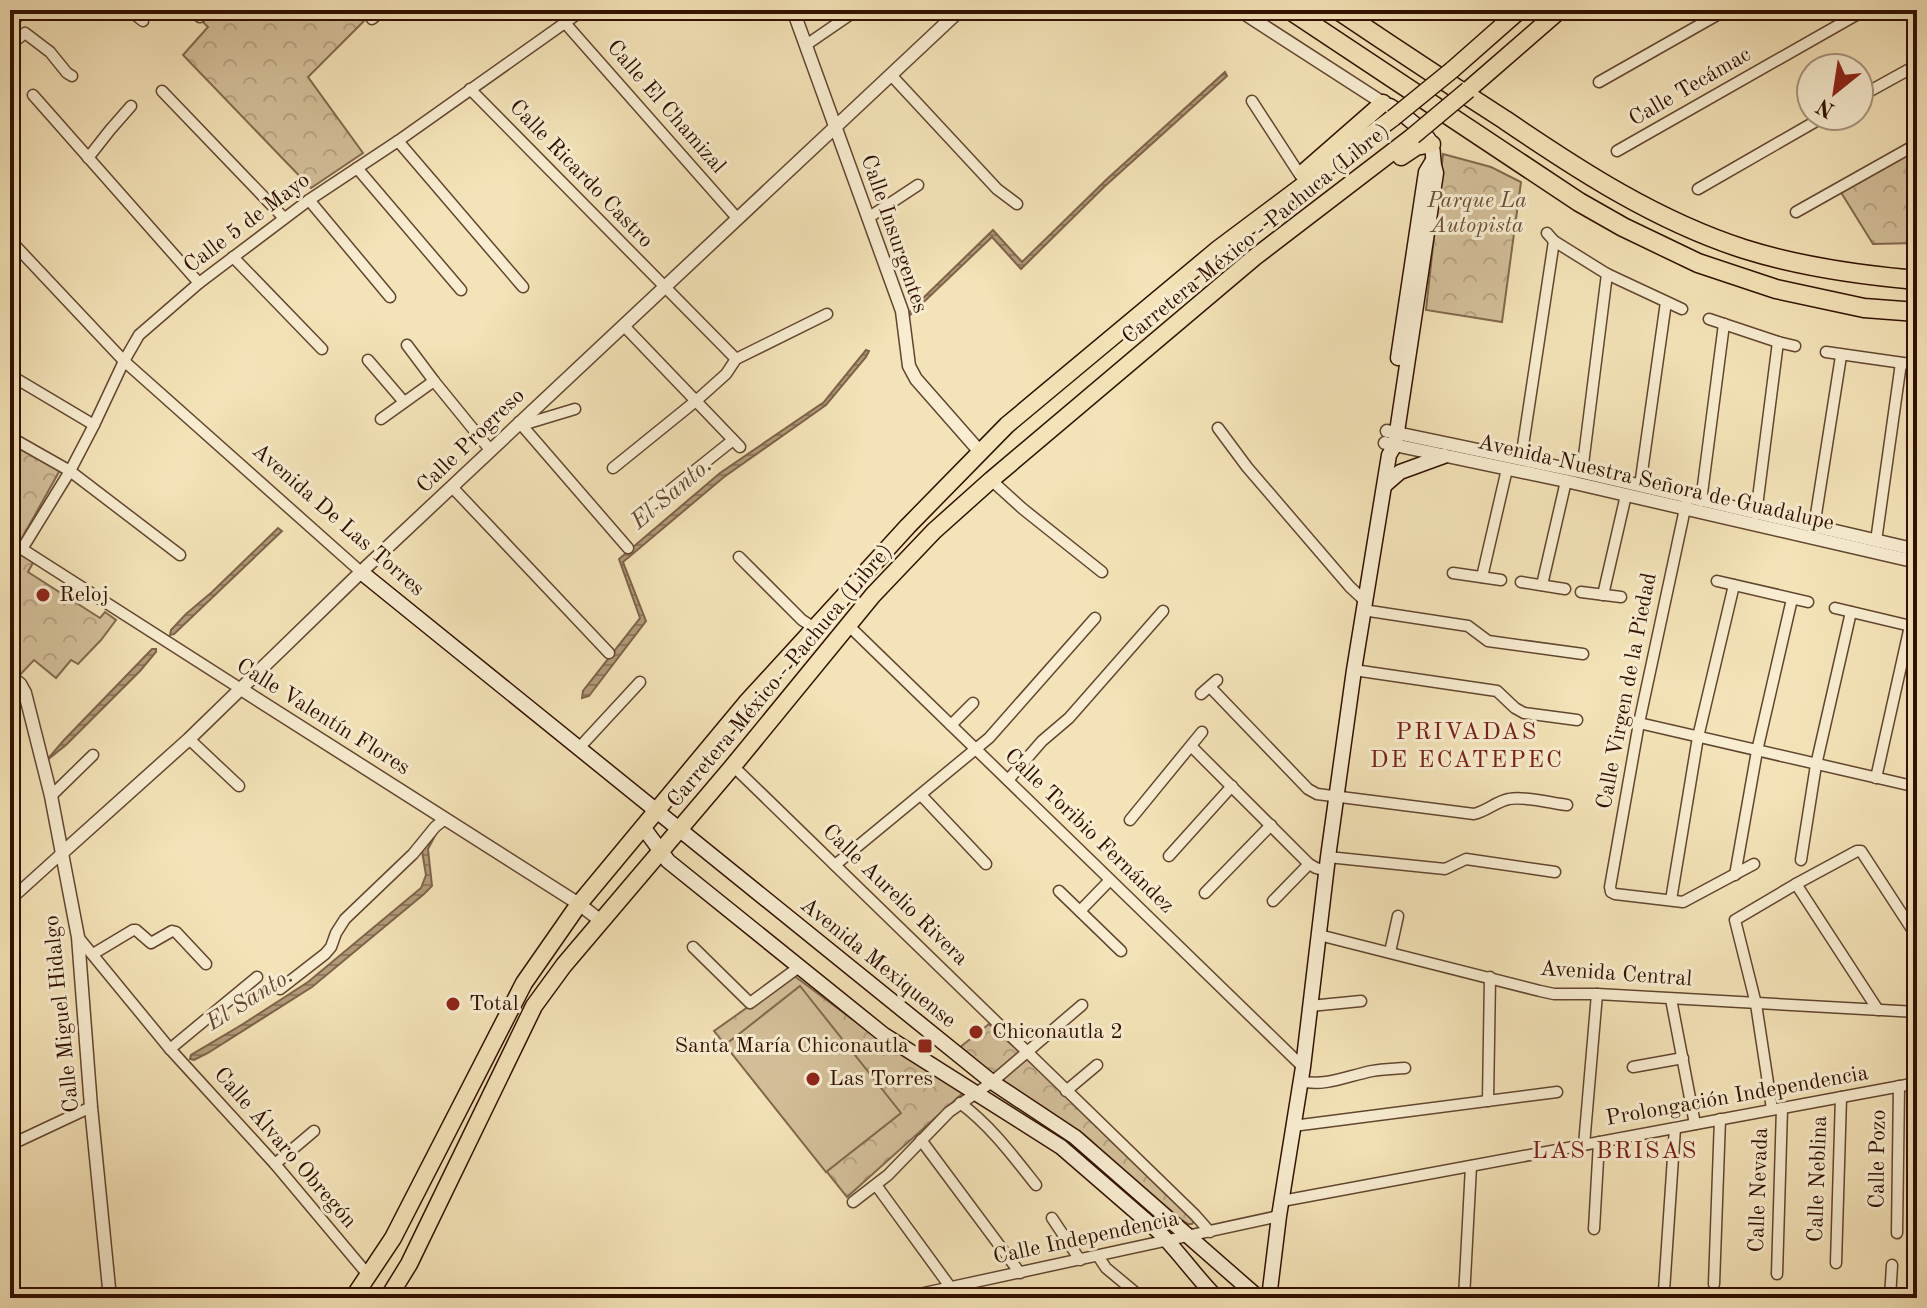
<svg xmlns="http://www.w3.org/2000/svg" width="1927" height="1308" viewBox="0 0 1927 1308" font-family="'Old Standard TT',serif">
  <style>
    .forest { fill: url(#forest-crowns); stroke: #82684d; stroke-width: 2 }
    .pitch { fill: #d3bf99; stroke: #82684d; stroke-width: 2 }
    .water { fill: url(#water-rules); stroke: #7e634a; stroke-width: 2 }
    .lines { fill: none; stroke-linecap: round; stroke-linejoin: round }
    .minor-casing { stroke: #62452f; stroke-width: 13 }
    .tertiary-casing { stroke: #62452f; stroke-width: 15 }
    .secondary-casing { stroke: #311001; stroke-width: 17 }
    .primary-casing { stroke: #311001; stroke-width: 19 }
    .motorway-casing { stroke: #311001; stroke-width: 21 }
    .minor { stroke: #f8edd1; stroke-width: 10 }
    .tertiary { stroke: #f8edd1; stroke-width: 12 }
    .secondary { stroke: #f8edd1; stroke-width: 14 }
    .primary { stroke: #f4e3b8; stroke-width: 16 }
    .motorway { stroke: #f4e3b8; stroke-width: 18 }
    .primary-bridge-casing { stroke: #311001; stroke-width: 19; stroke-linecap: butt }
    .primary-bridge { stroke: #f4e3b8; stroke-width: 16 }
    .poi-dot { fill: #8f2418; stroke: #f8edd1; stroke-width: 3 }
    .labels { text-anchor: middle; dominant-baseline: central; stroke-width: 6; stroke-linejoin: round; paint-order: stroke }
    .street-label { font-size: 22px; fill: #311001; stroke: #f8edd1 }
    .park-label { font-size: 22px; font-style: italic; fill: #6a4d36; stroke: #f8edd1 }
    .poi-label { font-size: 22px; fill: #311001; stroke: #f8edd1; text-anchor: start }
    .water-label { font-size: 24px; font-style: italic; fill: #654831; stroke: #f8edd1 }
    .neighbourhood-label { font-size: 24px; letter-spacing: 2px; fill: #7a1f14; stroke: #f8edd1 }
  </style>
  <defs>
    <pattern id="forest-crowns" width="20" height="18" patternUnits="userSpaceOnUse" patternTransform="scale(2)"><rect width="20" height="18" fill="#d3bf99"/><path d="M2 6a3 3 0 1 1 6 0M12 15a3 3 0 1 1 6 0" fill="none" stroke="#b6a382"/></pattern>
    <pattern id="water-rules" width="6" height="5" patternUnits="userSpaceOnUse" patternTransform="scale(2)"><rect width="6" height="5" fill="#b29b7a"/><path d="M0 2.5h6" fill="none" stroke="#917d62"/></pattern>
  </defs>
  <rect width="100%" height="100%" fill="#f4e3b8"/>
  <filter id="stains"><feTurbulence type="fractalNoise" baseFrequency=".0025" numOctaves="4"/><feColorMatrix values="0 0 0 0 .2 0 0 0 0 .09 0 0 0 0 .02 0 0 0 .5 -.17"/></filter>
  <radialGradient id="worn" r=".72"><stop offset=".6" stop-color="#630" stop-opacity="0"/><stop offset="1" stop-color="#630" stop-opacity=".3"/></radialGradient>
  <g class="forest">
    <path d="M191,10h166l9,9 -58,58 55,76 -52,35 -128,-133 25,-28z"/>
    <path d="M1917,143v100l-44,1 -36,-58z"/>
    <path d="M1443,154l48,13 30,15 -19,140 -76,-12z"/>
    <path d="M10,440l50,30 -44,79 18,12 -6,11 72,46 5,-6 11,8 -15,20 -23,24 -7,-4 -15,18 -22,-18 -18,19 -6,-3z"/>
    <path d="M793,975l86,64 84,54 -116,104 -133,-166z"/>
    <path d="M989,1024l141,130 65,66 -3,4h-4l-9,-6 -100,-84 -81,-53 -39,-33z"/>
  </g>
  <path class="pitch" d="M800,986l101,127 -75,59 -101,-127z"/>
  <g class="water">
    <path d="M1225,72l2,4 -123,111 -83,82 -29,-32 -85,81 1,-4 8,-9 77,-75 29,32 85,-83z"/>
    <path d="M866,350l3,1 -3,6 -40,48 -102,72 -101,85 23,59 -57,75 -7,2 1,-7 57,-73 -21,-59 101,-86 104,-71z"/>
    <path d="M278,528l4,3 -108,103 -4,1 1,-5 15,-16 26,-22z"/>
    <path d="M152,649h4v3l-16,19 -74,74 -20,16 18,-21z"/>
    <path d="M438,830l-10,19 4,37 -8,8 -112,93 -104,66 -14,7 -4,-1 1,-4 52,-31 65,-42 113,-94 5,-13 -4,-24z"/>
  </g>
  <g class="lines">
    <g class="minor-casing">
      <g id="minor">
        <path d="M129,10l14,11"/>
        <path d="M192,10l8,7"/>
        <path d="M372,19l11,-9"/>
        <path d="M10,22l16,-12"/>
        <path d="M565,23l172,195"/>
        <path d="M10,45l15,-12 25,19 17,21 5,3"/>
        <path d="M806,45l51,-35"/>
        <path d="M891,75l106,114 20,15"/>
        <path d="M1599,82l127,-72"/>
        <path d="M470,89l266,270"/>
        <path d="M162,91l122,127"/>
        <path d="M33,95l166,188"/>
        <path d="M1859,97l58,-32"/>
        <path d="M1252,101l48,74"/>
        <path d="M398,141l125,146"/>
        <path d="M1617,151l248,-141"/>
        <path d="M88,158l22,-28 21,-24"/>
        <path d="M357,168l104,122"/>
        <path d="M1698,189l127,-73"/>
        <path d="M309,200l81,97"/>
        <path d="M1796,212l121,-68"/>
        <path d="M868,218l50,-33"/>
        <path d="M1547,233l7,8 53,33 75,35"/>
        <path d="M10,240l114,121 237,211"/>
        <path d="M233,257l89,92"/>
        <path d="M1709,319l69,23 17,4"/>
        <path d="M624,326l116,121"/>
        <path d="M407,345l27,36 57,70"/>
        <path d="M1826,352l91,13"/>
        <path d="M368,360l36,42"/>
        <path d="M10,375l84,50"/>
        <path d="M381,419l53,-38"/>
        <path d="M519,422l109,126"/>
        <path d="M522,425l53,-16"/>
        <path d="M1218,428l29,39 103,120 15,14"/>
        <path d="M10,437l60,34 110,84"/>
        <path d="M1521,459l33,-218"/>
        <path d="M613,468l84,-68 29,-26 10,-15 91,-45"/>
        <path d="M1582,472l25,-198"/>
        <path d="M991,480l32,29 79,63"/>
        <path d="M1640,486l26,-184"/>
        <path d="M452,487l157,166"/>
        <path d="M1701,501l23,-177"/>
        <path d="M653,504l80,-64"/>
        <path d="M1686,504l-47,219 -29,164 1,5 4,2 68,8 71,-38"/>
        <path d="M1756,514l22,-172"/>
        <path d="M1814,527l27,-171"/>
        <path d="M1876,541l25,-178"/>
        <path d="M739,557l63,63 14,9"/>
        <path d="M1453,573l48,7"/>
        <path d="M1482,577l25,-108"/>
        <path d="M1717,581l91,21"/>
        <path d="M1521,582l44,7"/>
        <path d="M1542,585l24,-104"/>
        <path d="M1581,592l40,5"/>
        <path d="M1603,595l23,-100"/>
        <path d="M1835,608l80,19"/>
        <path d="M1363,610l105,16 20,15 95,13"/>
        <path d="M848,625l455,442"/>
        <path d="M1354,670l143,21 18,17 9,5 53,7"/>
        <path d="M1210,687l98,102 9,5 157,20c13,-3 23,-13 35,-15 15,-3 42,4 58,6"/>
        <path d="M241,689l-219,-140 48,-78 24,-46 30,-64 15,-26 60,-52 110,-83 89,-59 185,-131"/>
        <path d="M1201,694l16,-14"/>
        <path d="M1639,723l278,64"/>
        <path d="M951,725l22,-22"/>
        <path d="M189,739l50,47"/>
        <path d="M1191,746l118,118 7,4 11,3"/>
        <path d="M578,749l62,-67"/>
        <path d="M733,766l462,449 15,17"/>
        <path d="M1876,778l34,-152"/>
        <path d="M1008,780l34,-39 27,-23 94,-107"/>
        <path d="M921,795l65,69"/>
        <path d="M51,796l42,-41"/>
        <path d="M1130,820l72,-88"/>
        <path d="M1169,856l63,-70"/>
        <path d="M1328,857l117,12 21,-10 89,13"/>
        <path d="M1801,860l15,-95 35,-153"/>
        <path d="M835,865l154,-127 106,-120"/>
        <path d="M1735,875l22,-124 35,-152"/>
        <path d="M1796,884l82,126"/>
        <path d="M1059,891l62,60"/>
        <path d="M1205,893l66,-68"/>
        <path d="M10,900l52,-47"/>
        <path d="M1671,900l27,-163 36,-152"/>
        <path d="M1273,901l36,-37"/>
        <path d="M1080,911l30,-31"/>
        <path d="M1319,935l221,56 14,3h43l320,18"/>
        <path d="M78,937l92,112 105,115 94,112"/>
        <path d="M693,947l57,56 49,-36"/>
        <path d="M1390,952l8,-36"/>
        <path d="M93,954l40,-24h3l15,13 21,-12 4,1 30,32"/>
        <path d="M280,989l45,-35 6,-7 5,-14 9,-14 68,-65 22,-27 10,-8"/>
        <path d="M1671,999l24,125"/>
        <path d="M1310,1006l51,-5"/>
        <path d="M170,1049l87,-72"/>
        <path d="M1633,1067l50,-9"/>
        <path d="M1300,1081c25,6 47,-5 72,-10 11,-2 22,-2 33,-3"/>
        <path d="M1066,1091l31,-26"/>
        <path d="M10,1097h1"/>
        <path d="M1488,1101l2,-124"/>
        <path d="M960,1103c30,22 53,53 76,82"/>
        <path d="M1772,1109l-16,-105 -21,-84 61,-36 61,-33h4l56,86"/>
        <path d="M1293,1126l264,-34"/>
        <path d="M921,1140l99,133"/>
        <path d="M10,1145l81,-38"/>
        <path d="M1584,1145l13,-151"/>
        <path d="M275,1164l39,-33"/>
        <path d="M876,1185l75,103"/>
        <path d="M1282,1201l635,-118"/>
        <path d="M853,1202l35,-27 61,-63 43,-30 90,-77"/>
        <path d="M1052,1218l28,42"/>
        <path d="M1594,1229l5,-87"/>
        <path d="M1897,1233l2,-147"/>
        <path d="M1098,1256l8,12 36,30"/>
        <path d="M1836,1263l5,-166"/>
        <path d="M1777,1274l5,-166"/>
        <path d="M1714,1284l6,-165"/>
        <path d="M1664,1291l11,-163"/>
        <path d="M901,1298l378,-82"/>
        <path d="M1464,1298l7,-132"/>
        <path d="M1890,1298l2,-33"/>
      </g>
    </g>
    <g class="tertiary-casing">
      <g id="tertiary">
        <path d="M793,10l109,301 7,55 7,13 65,74"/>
        <path d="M1239,10l144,93"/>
        <path d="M1387,431l195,41 335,78"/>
        <path d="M1385,443l181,38 351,81"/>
        <path d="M10,676l10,8 5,9 26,103 27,141 13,170 19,191"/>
        <path d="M241,689l338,215 22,17"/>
        <path d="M62,853l127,-114 172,-167 599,-562"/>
      </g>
    </g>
    <g class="secondary-casing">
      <g id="secondary">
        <path d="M1398,358l28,-186 6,-10"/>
        <path d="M1385,485l15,-13 44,-16"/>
        <path d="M361,572l631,510 83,55 184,161"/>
        <path d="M643,827l25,34 216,174 177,112 97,84c21,21 38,46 59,67"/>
        <path d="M1269,1298l10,-82 24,-149 25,-210 26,-187 35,-215 6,-10 41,-272c-4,-11 -2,-16 -4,-26 -2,-13 -30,-34 -42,-41"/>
      </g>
    </g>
    <g class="primary-casing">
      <g id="primary">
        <path d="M1452,70l68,-60"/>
        <path d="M1468,90l92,-80"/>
        <path d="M1401,157l15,-10 16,-3"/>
        <path d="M1303,173l80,-70"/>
        <path d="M353,1298l40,-60 131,-255 55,-79 167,-201 162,-177 99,-101 211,-176 175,-131"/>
        <path d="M388,1298l21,-34 125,-258 30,-41 169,-199 140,-171 61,-64 57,-51 264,-223 158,-121"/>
      </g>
    </g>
    <g class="motorway-casing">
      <g id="motorway">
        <path d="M1290,10l289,192 44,25 75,36 78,26 88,19 53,4"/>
        <path d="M1338,10c55,37 111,74 167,110 75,51 152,101 239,129 57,18 114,26 173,31"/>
      </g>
    </g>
    <use href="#minor" class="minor"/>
    <use href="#tertiary" class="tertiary"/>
    <use href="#secondary" class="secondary"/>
    <use href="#primary" class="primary"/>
    <use href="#motorway" class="motorway"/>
    <g class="primary-bridge-casing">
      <g id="primary-bridge">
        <path d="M1393,118l59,-48"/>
        <path d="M1413,136l55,-46"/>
      </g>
    </g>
    <use href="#primary-bridge" class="primary-bridge"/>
  </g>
  <g class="poi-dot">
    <circle cx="43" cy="595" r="8"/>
    <circle cx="453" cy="1004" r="8"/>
    <circle cx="976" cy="1032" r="8"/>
    <rect x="917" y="1038" width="16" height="16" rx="4"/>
    <circle cx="813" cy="1079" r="8"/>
  </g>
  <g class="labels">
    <g class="street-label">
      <text transform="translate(1690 87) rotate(-30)">Calle Tecámac</text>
      <text transform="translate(666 107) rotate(49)">Calle El Chamizal</text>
      <text transform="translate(581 174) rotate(46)">Calle Ricardo Castro</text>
      <text transform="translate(247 223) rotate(-37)">Calle 5 de Mayo</text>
      <text transform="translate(894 234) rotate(71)">Calle Insurgentes</text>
      <text transform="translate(1256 234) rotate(-39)">Carretera México - Pachuca (Libre)</text>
      <text transform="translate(471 441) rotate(-44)">Calle Progreso</text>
      <text transform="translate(1656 483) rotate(13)">Avenida Nuestra Señora de Guadalupe</text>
      <text transform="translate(338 520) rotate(41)">Avenida De Las Torres</text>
      <text transform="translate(780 676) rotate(-50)">Carretera México - Pachuca (Libre)</text>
      <text transform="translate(1627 691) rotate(-79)">Calle Virgen de la Piedad</text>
      <text transform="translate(323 717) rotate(32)">Calle Valentín Flores</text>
      <text transform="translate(1089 831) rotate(44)">Calle Toribio Fernández</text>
      <text transform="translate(895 895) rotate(44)">Calle Aurelio Rivera</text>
      <text transform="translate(878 963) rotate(39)">Avenida Mexiquense</text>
      <text transform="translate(1616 974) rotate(4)">Avenida Central</text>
      <text transform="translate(62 1014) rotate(-96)">Calle Miguel Hidalgo</text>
      <text transform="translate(1737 1096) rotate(-10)">Prolongación Independencia</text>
      <text transform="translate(285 1148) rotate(49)">Calle Álvaro Obregón</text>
      <text transform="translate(1878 1159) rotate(-89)">Calle Pozo</text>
      <text transform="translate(1818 1179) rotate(-88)">Calle Neblina</text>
      <text transform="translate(1759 1190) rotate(-88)">Calle Nevada</text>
      <text transform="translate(1086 1238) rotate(-12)">Calle Independencia</text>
    </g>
    <g class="park-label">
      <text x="1477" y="201">Parque La<tspan x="1477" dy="25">Autopista</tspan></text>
    </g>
    <g class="poi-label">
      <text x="59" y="595">Reloj</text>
      <text x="469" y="1004">Total</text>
      <text x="992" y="1032">Chiconautla 2</text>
      <text x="909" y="1046" text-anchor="end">Santa María Chiconautla</text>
      <text x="829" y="1079">Las Torres</text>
    </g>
    <g class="water-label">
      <text transform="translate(672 494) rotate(-40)">El Santo.</text>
      <text transform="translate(250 1000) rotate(-32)">El Santo.</text>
    </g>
    <g class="neighbourhood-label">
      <text x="1467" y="733">PRIVADAS<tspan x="1467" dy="28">DE ECATEPEC</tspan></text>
      <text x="1615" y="1152">LAS BRISAS</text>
    </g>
  </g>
  <rect width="1927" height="1308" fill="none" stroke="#f4e3b8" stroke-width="40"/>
  <rect x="12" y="12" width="1903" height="1284" fill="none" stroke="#311001" stroke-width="4"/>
  <rect x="20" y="20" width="1887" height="1268" fill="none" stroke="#311001" stroke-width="2"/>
  <g transform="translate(1835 92) rotate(210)"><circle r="38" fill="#f8edd1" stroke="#a8957e" stroke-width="2"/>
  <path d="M0-6L14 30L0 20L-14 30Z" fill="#8f2418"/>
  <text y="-12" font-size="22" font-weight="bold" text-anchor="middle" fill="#311001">N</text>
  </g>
  <rect width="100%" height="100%" filter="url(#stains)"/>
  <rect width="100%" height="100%" fill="url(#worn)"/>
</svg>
